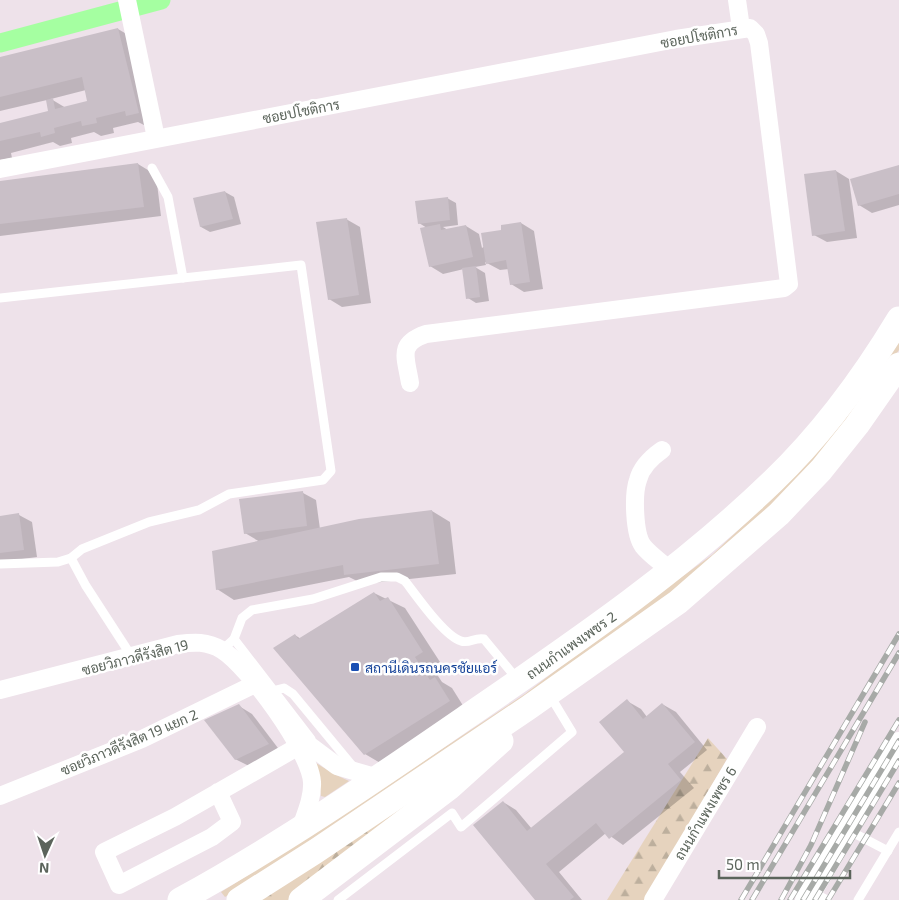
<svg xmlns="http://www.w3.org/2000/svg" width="899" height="900" viewBox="0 0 899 900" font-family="'Exo 2',Sarabun,sans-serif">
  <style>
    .green { fill: #e6d3be }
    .forest { fill: url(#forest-firs) }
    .shadow { fill: #0003; fill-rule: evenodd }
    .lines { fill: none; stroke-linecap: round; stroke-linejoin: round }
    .canal { stroke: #a5ffa1; stroke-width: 19 }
    .building { fill: #c9bfc7 }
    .service { stroke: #fff; stroke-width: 9 }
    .minor { stroke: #fff; stroke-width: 18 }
    .tertiary { stroke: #fff; stroke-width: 22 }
    .secondary { stroke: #fff; stroke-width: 25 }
    .rail-casing { stroke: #a7aaa7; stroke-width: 5.5 }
    .rail { stroke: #fff; stroke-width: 4; stroke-dasharray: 11; stroke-linecap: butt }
    .transit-dot { fill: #1a4fb4; stroke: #fff; stroke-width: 2 }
    .labels { text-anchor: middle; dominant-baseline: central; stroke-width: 5; stroke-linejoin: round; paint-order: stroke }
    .street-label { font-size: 14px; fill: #5b645b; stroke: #fff }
    .transit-label { font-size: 14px; fill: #164399; stroke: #fff; text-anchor: start }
  </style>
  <defs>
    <pattern id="forest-firs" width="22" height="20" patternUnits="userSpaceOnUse" patternTransform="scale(1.25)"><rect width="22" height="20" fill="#e6d3be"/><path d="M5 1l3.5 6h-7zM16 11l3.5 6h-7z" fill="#bdaf9d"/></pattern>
  </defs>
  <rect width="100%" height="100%" fill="#eee2ea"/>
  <g class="green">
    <path d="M899,337v13l-37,55 -64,76 -105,96 -203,149 -265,171 -4,-5 91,-57 213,-141 87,-67 100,-72 43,-41z"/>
    <path d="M316,763l18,11 15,7 -24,16 -4,-1z"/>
  </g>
  <g class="forest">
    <path d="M708,738l19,21 -82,141h-38z"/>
    <path d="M439,782l-151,118h-31z"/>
  </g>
  <g class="shadow">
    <path d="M118,29l17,10 9,86 -6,-3 -25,6 1,5 -13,3 -7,-4 -23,6 1,5 -12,3 -7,-4 -42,11 1,5 -12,2v-36l50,-12 -3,-12 -47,11v-53zM86,90l3,12 -23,6 -15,-9z"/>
    <path d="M138,164l18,11 5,41 -161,20v-54z"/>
    <path d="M899,166v39l-27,8 -13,-8z"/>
    <path d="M836,171l13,8 8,59 -30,4 -13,-7z"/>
    <path d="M225,192l9,5 7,27 -31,8 -9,-5 -7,-28z"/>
    <path d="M447,198l9,5 2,22 -15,2 5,3 18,-4 13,8 3,14 21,-17 18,-8 13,8 9,58 -19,3 -13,-8 -2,-15 -9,1 -15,-8 1,3 -11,2 10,6 4,28 -13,2 -8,-5 -4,-29 -21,5 -13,-8 -3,-38 -8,-5z"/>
    <path d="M346,219l14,8 11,76 -29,4 -13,-8z"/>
    <path d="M303,493l13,7 4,29 112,-18 18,11 6,52 -93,10 -14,-7 -115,23 -17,-11 43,-47 -15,-9z"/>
    <path d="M19,515l13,7 5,35 -37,5v-45z"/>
    <path d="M374,593l31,15 35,54 -8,5 10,15 10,6 15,24 -85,52 -17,-10 -70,-119 6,4z"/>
    <path d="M627,701l14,8 6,8 15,-13 14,8 31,38 -27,22 14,16 -71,57 -17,-12 -47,39 23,28h-45l-34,-98 13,8 16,19 93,-76z"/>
    <path d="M239,706l13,8 29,38 -32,14 -14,-7z"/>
  </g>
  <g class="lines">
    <path class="canal" d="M0,43l161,-43"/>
  </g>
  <g class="building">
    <path d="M118,28l21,85 -13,3 -1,-5 -29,7 1,5 -15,3 -1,-5 -27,7 1,5 -14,4 -1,-5 -40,9v-18l48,-12 -2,-11 7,-2 2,11 32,-8 -5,-24 -82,20v-40z"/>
    <path d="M138,163l6,44 -144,17v-43z"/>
    <path d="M899,165v29l-41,12 -8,-27z"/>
    <path d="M836,170l9,61 -33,5 -8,-62z"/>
    <path d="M225,191l8,28 -33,8 -7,-29z"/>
    <path d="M448,197l2,23 -32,4 -3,-23z"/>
    <path d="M347,218l12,77 -31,5 -12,-78z"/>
    <path d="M521,222l9,60 -20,3 -4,-25 -20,4 -5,-31 20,-3v-5z"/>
    <path d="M440,224l1,6 25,-5 7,32 -44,10 -9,-39z"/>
    <path d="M476,266l4,31 -14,2 -4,-31z"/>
    <path d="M303,491l4,35 -63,8 -5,-35z"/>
    <path d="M432,510l7,54 -95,11 -1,-10 -127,25 -4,-39 147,-32z"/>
    <path d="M19,513l5,37 -24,3v-37z"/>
    <path d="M374,592l6,9 8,-4 35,55 -8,5 15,23 5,-3 15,24 -86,54 -91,-107 22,-14 3,5z"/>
    <path d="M627,699l16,20 19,-16 33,39 -27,22 13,16 -72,59 -13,-16 -50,41 28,33 -4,3h-35l-62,-75 30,-24 24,30 97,-79 -25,-30z"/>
    <path d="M239,704l30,40 -34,16 -31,-40z"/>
  </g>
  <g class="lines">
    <g class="service">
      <path d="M152,168l16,29 15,81"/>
      <path d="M0,298l301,-33 30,206 -8,9 -94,14 -30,16 -50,12 -67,27 -11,9 -13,4 -58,2"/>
      <path d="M71,558l15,28 46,71"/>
      <path d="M234,639l77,100"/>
      <path d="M222,650l12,-11 8,-21 10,-8 61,-11 68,-22h16l8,4c11,14 39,55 56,60 8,3 14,-4 23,-2l33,40"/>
      <path d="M276,690l8,-2 9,6 62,75"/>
      <path d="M848,830l40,21"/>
      <path d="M812,892l15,8"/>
      <path d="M338,900l114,-87 9,14 111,-95 -23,-38"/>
      <path d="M858,900l41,-68"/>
    </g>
    <g class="minor">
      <path d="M127,0l29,138"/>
      <path d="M737,0l4,28"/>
      <path d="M0,169l676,-130 74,-11 6,6 3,9 30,241 -5,4 -358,46c-29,10 -20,23 -16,49"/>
      <path d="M662,450c-10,7 -21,18 -24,30 -5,14 -4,54 5,66 7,9 18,16 27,24"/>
      <path d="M0,690l178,-46c16,-2 29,-3 44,6 26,16 88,101 90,132 1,16 -7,33 -12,48"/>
      <path d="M297,736l40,30 41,12"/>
      <path d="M218,792l14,30 -20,15 -93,48 -15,-33 71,-35 124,-71"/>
      <path d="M0,796l142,-57 113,-55"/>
      <path d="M653,900l104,-173"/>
    </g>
    <path class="tertiary" d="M806,900l93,-157"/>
    <g class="secondary">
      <path d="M180,900c99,-54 192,-118 285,-182 106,-73 214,-146 308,-237 49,-47 91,-104 126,-162"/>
      <path d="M239,900l77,-49 212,-143 150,-106 101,-88 42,-44 36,-45 42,-60"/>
      <path d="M301,900l149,-113 51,-46"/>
    </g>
    <g class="rail-casing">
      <g id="rail">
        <path d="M741,900l158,-266"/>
        <path d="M752,900l147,-247"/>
        <path d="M781,900l30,-55 54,-123"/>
        <path d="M790,900l109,-180"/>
        <path d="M803,900l96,-159"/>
        <path d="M815,900l84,-139"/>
        <path d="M828,900l71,-117"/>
      </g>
    </g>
    <use href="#rail" class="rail"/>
  </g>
  <rect class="transit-dot" x="350" y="662" width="10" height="10" rx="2.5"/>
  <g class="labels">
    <g class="street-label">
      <text transform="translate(699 36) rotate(-10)">ซอยปโชติการ</text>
      <text transform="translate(301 111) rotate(-11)">ซอยปโชติการ</text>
      <text transform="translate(571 645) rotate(-35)">ถนนกำแพงเพชร 2</text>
      <text transform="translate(135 657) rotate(-14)">ซอยวิภาวดีรังสิต 19</text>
      <text transform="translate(129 742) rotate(-23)">ซอยวิภาวดีรังสิต 19 แยก 2</text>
      <text transform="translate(705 813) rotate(-59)">ถนนกำแพงเพชร 6</text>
    </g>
    <g class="transit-label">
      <text x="365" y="667">สถานีเดินรถนครชัยแอร์</text>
    </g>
  </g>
  <g transform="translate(45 855) rotate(183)" stroke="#ffffff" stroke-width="4" paint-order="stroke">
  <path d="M0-4L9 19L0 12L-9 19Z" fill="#5b645b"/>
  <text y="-8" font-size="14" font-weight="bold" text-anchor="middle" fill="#5b645b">N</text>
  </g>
  <path d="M719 870v8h131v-8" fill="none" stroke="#5b645b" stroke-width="2.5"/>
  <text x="726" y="870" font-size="15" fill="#5b645b" stroke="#ffffff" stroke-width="4" paint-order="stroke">50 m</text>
</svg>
